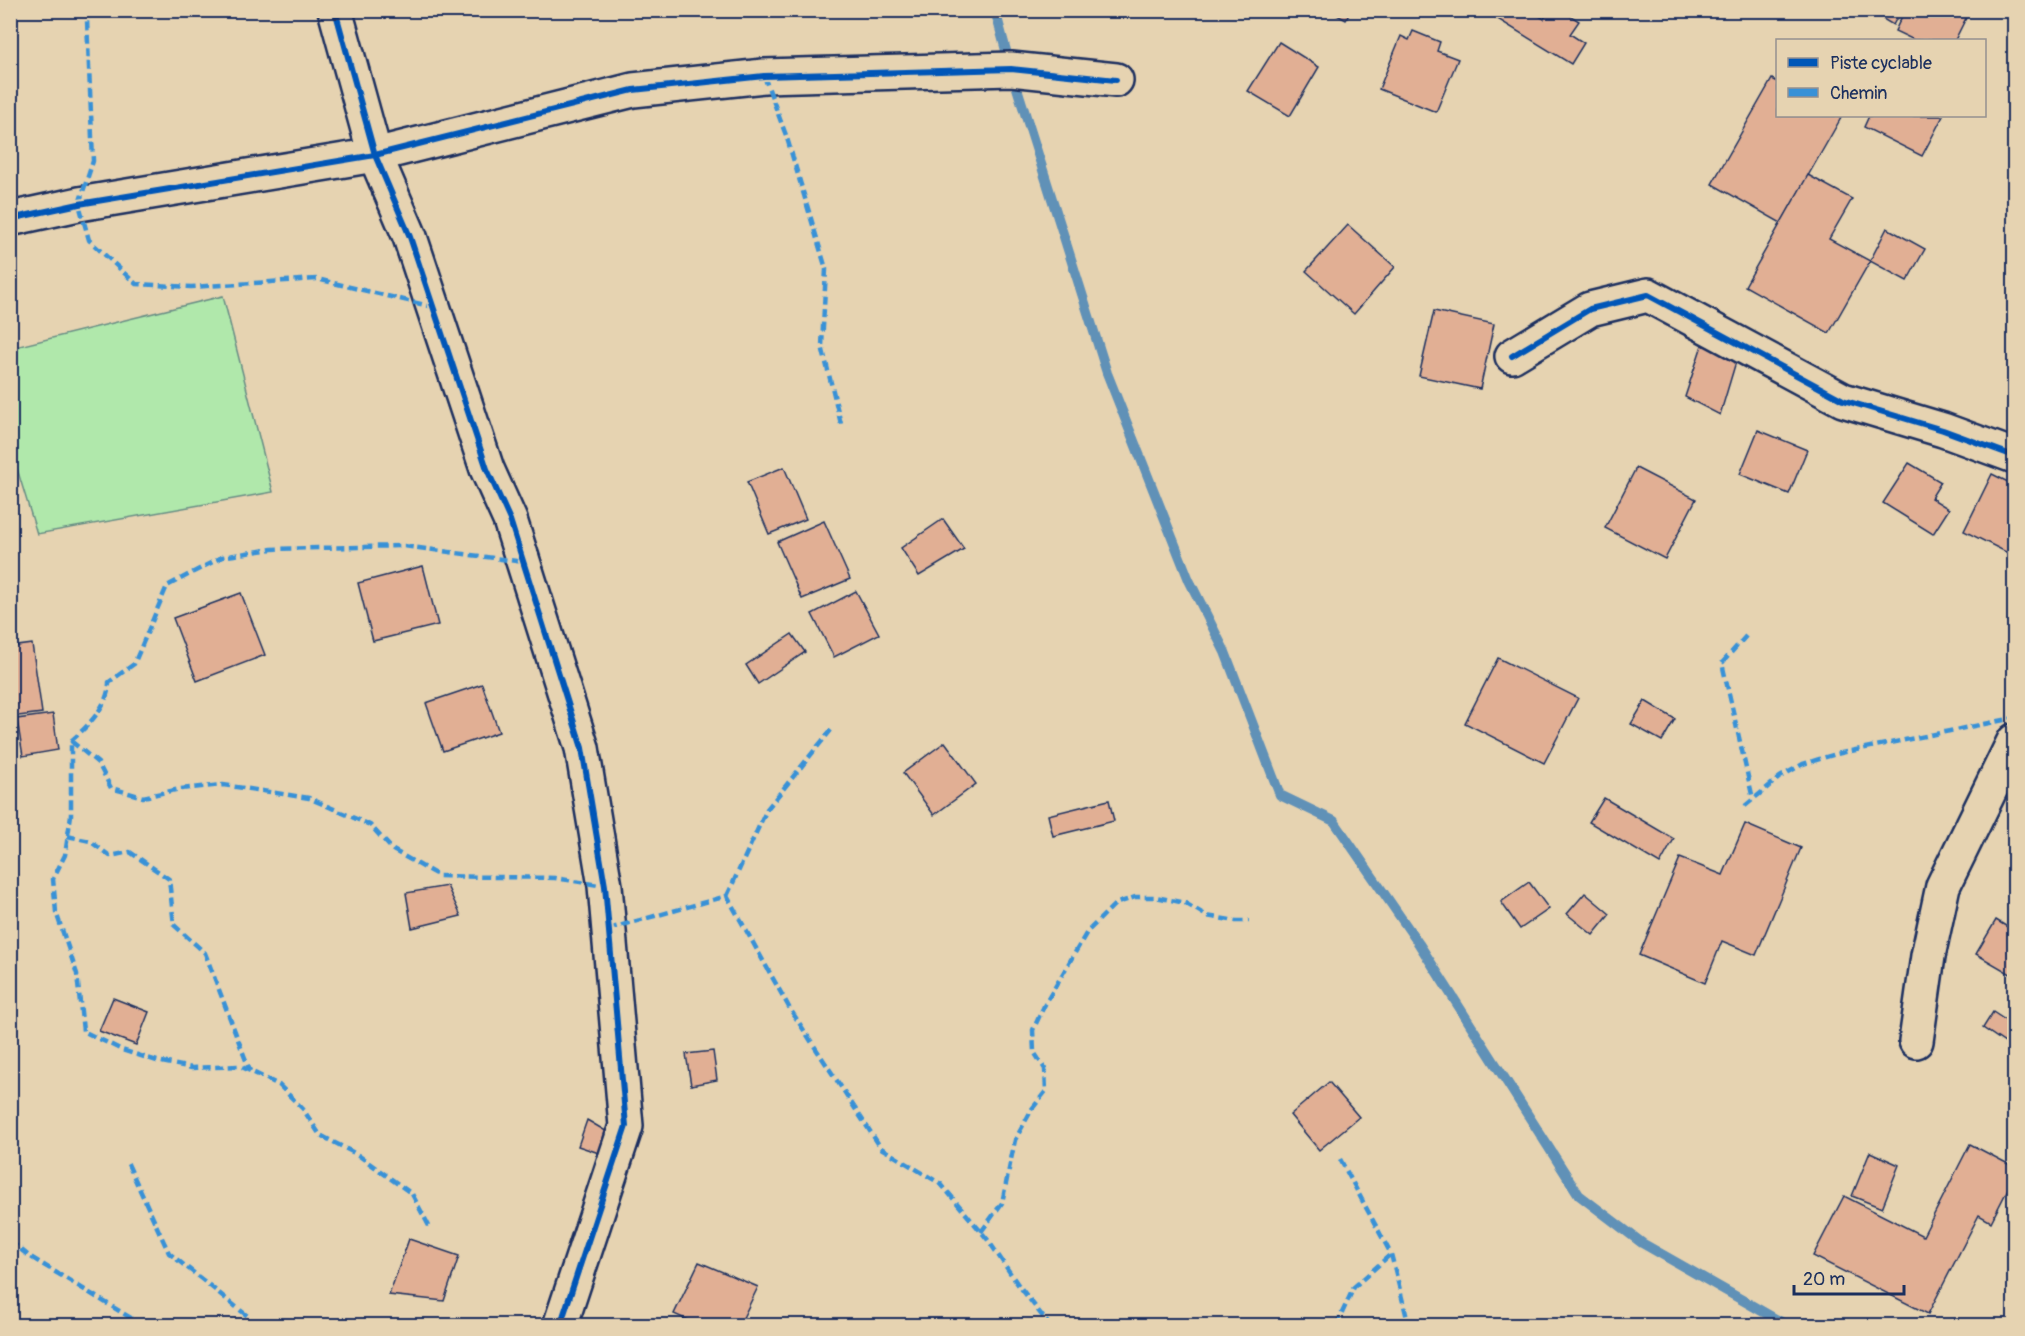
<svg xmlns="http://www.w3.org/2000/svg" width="2025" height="1336" viewBox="0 0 2025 1336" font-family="Pangolin,sans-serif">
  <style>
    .green { fill: #b0e8ab; stroke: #668c84; stroke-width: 1.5 }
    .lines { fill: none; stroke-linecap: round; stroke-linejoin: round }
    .stream { stroke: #6191b7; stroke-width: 10 }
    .building { fill: #e1af94; stroke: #1b2f5e; stroke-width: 1.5 }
    .street-casing { stroke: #1b2f5e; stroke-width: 38 }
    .street { stroke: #e6d3b1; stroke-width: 33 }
    .quiet { stroke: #3891d7; stroke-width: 4.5; stroke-dasharray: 9 4.5; stroke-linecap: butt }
    .cycleway-casing { stroke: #e6d3b1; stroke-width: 10 }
    .cycleway { stroke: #0057b8; stroke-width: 6 }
  </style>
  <rect width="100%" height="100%" fill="#e6d3b1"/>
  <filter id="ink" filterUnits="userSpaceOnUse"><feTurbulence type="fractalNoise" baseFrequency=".0167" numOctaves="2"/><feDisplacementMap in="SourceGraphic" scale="12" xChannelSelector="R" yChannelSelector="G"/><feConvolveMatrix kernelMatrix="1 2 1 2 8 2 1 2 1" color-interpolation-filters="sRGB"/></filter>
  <g filter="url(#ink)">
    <path class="green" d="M223,296l50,196 -236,42 -26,-85v-101z"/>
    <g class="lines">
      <path class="stream" d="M995,10l16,59 96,304 82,207 36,72 55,143 54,26 85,123 160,251 63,48 146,83"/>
    </g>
    <g class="building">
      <path d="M1328,10h23l-5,10z"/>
      <path d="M1500,10h30l14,9 5,-9h12l18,11 -9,13 14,9 -13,21 -75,-46z"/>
      <path d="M1868,10h33l-8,15z"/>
      <path d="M1905,10h65l-15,30h-41l-19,-9z"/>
      <path d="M1413,31l27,11 -3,9 21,8 -22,53 -57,-23 22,-53 8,4z"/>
      <path d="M1279,42l40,25 -29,49 -42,-25z"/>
      <path d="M1772,79l6,3v34h58l5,2 -60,105 -69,-39z"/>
      <path d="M1869,116h74l-21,40 -58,-29z"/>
      <path d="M1808,175l44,24 -23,40 41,22 -41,72 -84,-47z"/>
      <path d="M1348,225l47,42 -41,47 -48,-43z"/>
      <path d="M1887,228l38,21 -18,32 -37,-20z"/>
      <path d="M1434,311l60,13 -14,65 -61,-13z"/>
      <path d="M1704,339l34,16 -18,60 -35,-18z"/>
      <path d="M1758,430l49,20 -18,44 -49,-20z"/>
      <path d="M1909,463l32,19 -10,16 18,11 -16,25 -50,-31z"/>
      <path d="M784,467l22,52 -37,15 -22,-52z"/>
      <path d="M1636,468l60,31 -31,60 -60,-31z"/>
      <path d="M1992,474l22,11v71l-50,-25z"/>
      <path d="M943,519l21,30 -45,27 -18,-28z"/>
      <path d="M824,521l26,58 -48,20 -25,-57z"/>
      <path d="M423,566l15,59 -65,16 -15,-58z"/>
      <path d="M856,591l23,43 -45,23 -22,-43z"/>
      <path d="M241,593l24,62 -68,26 -24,-63z"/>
      <path d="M792,634l13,18 -47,32 -12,-19z"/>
      <path d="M32,644l10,69 -32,4v-70z"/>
      <path d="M1498,658l80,40 -34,65 -79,-40z"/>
      <path d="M482,684l17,48 -56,19 -17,-48z"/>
      <path d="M1645,701l30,18 -13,22 -31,-17z"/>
      <path d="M53,714l5,36 -35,6 -6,-37z"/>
      <path d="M945,742l31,42 -42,31 -31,-42z"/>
      <path d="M1604,798l70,41 -14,25 -71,-42z"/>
      <path d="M1109,800l5,21 -61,15 -5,-21z"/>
      <path d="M1745,824l56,24 -45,107 -34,-14 -17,42 -66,-28 41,-97 43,17z"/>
      <path d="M1529,882l20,27 -29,20 -19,-27z"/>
      <path d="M447,886l14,30 -49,12 -6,-35z"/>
      <path d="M1585,893l25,21 -17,21 -26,-21z"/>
      <path d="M1996,920l18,11v45l-38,-22z"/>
      <path d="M113,998l36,14 -13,33 -37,-14z"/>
      <path d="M1993,1012l21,14v23l-31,-21z"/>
      <path d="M713,1051l4,29 -26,5 -5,-31z"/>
      <path d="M1329,1082l30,35 -40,33 -29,-35z"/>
      <path d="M587,1120l29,17 -11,18 -27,-9z"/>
      <path d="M1970,1144l44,23v10l-23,45 -12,-7 -51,99 -115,-58 31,-60 79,40z"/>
      <path d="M1870,1152l29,13 -17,43 -30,-12z"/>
      <path d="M409,1239l50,17 -15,45 -55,-6z"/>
      <path d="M699,1262l59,25 -19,39h-38l-27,-12z"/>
    </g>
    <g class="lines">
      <g class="street-casing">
        <g id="street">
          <path d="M335,10l40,145 35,82 77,232 23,51 72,228 23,138 21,240 -66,200"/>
          <path d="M10,219l69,-15 296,-49 258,-65 131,-14 247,-7 105,11"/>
          <path d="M1512,356l78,-47 58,-14 195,105 100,30 71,26"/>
          <path d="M1916,1041l12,-85 15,-70 71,-145"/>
        </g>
      </g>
      <use href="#street" class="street"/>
      <g class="quiet">
        <path d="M94,10l-7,10 6,141 -14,43 10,36 47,44 55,3 126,-8 116,28"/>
        <path d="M764,76l23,62 39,131 -4,77 19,78"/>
        <path d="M1746,636l-24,27 31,136"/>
        <path d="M71,741l27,22 13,25 32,9 37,-8 43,-4 86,13 61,27 23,25 46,26 116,2 50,8"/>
        <path d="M1745,806l35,-29 23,-13 33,-10 178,-36"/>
        <path d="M67,836l23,5 20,15 20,-4 39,27 5,46 31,28 45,118"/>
        <path d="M727,896l40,-87 64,-79"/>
        <path d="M608,929l119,-33 63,113 91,139 60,36 47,56 29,43 33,43"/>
        <path d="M1340,1159l51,95 18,72"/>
        <path d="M128,1164l41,89 91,73"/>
        <path d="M429,1226l-17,-32 -54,-39 -38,-20 -17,-26 -24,-24 -39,-19 -48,2 -35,-7 -35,-11 -39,-19 -6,-57 -21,-62 -3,-33 12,-24 6,-40v-74c17,-15 38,-36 38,-59l25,-18 33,-78 55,-29 50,-8 132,-3 120,16"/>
        <path d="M981,1232l21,-29 13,-63 17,-31 14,-18 -1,-22 -11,-17 -1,-22 11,-24 43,-74 28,-28 20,-7h21l29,6 22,13 29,5h13"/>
        <path d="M10,1241l19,15 115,70"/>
        <path d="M1336,1326l18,-39 37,-33"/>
      </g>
      <g class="cycleway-casing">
        <g id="cycleway">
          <path d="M335,10l40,145 35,82 77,232 23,51 72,228 23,138 21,240 -66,200"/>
          <path d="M10,219l69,-15 296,-49 258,-65 131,-14 247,-7 105,11"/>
          <path d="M1512,356l78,-47 58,-14 195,105 100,30 71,26"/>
        </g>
      </g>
      <use href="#cycleway" class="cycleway"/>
    </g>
  </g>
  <rect width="2025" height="1336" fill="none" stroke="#e6d3b1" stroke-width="36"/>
  <rect x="18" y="18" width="1989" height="1300" fill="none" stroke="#1b2f5e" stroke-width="2" filter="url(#ink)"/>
  <rect x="1776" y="39" width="210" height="78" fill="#e6d3b1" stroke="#959190" stroke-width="1.5"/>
  <rect x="1788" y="58" width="30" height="9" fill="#0057b8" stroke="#959190" stroke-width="1.5"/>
  <text x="1830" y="69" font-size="18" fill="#1b2f5e">Piste cyclable</text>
  <rect x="1788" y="88" width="30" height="9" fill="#3891d7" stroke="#959190" stroke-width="1.5"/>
  <text x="1830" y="99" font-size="18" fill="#1b2f5e">Chemin</text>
  <path d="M1794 1285v9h110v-9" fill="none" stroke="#1b2f5e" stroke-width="3"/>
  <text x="1803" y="1285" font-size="18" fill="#1b2f5e" stroke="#e6d3b1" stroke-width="4.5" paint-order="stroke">20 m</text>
</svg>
